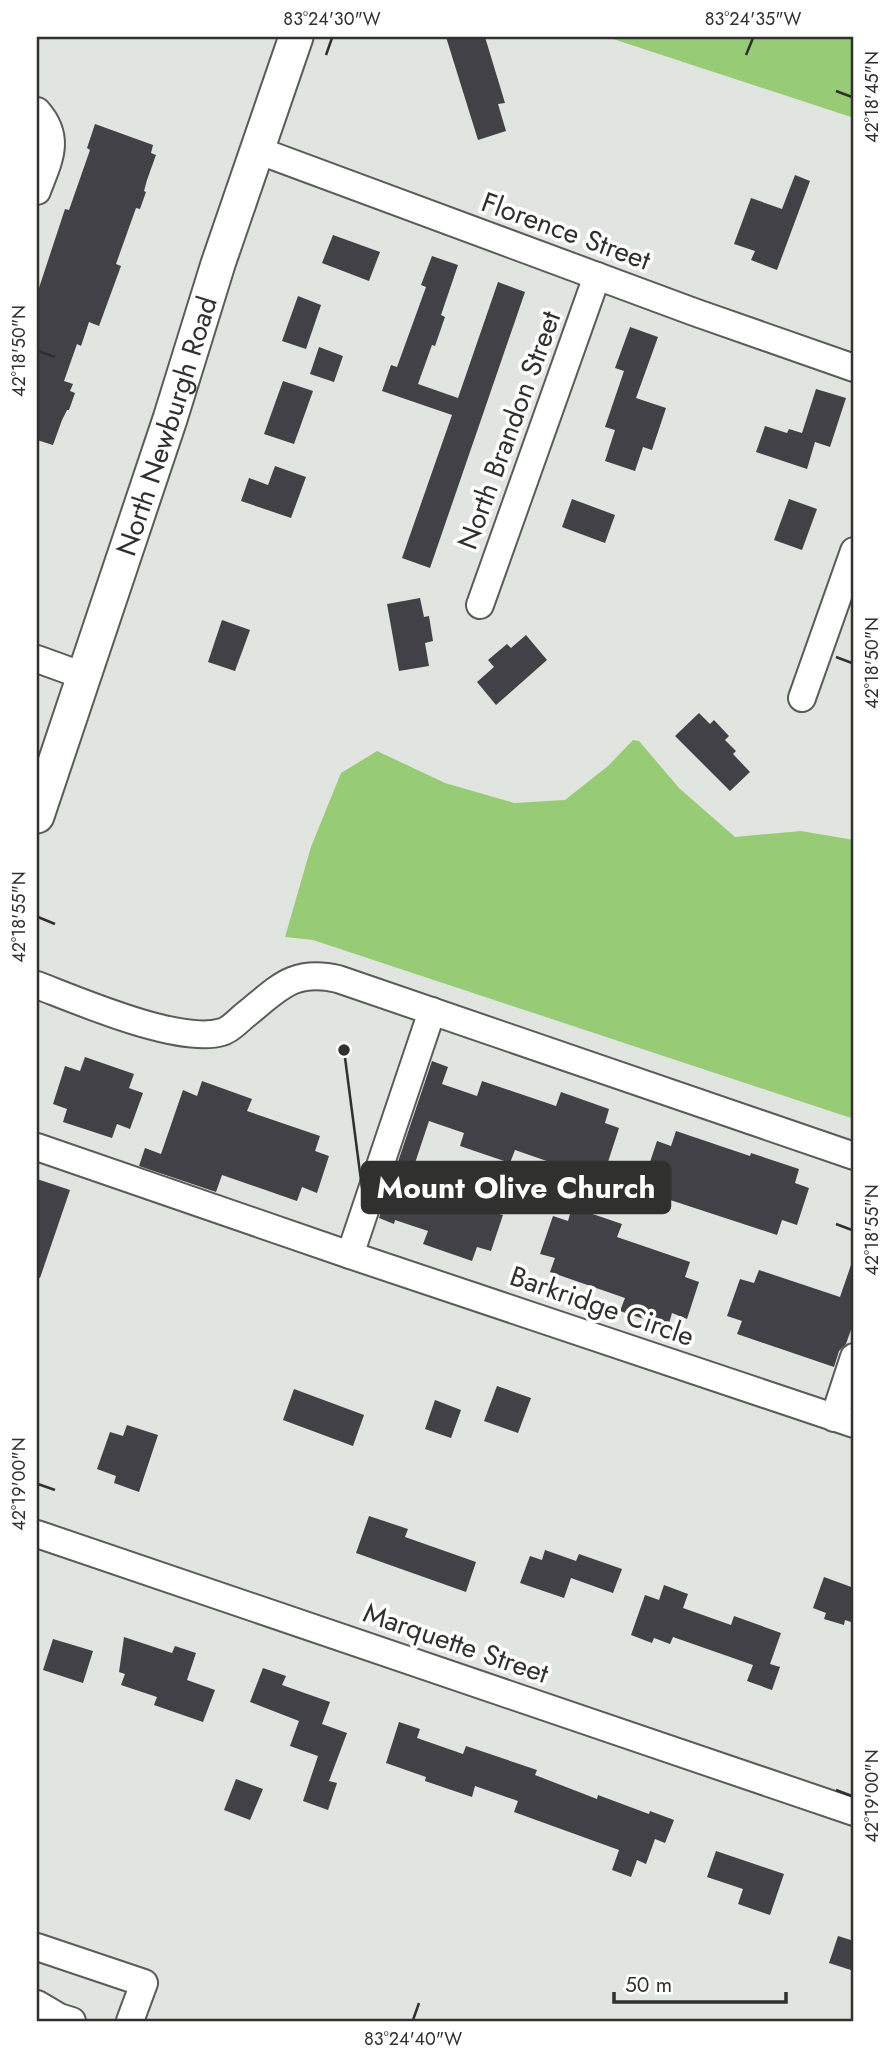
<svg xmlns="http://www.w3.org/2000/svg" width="891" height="2058" viewBox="0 0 891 2058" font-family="Jost,sans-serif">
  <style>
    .green { fill: #98cb75 }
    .building { fill: #414147 }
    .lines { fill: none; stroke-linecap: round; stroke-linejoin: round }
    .minor-casing { stroke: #595d57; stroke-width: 30 }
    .major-casing { stroke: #595d57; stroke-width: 37 }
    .minor { stroke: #fff; stroke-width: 26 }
    .major { stroke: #fff; stroke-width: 33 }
    .ticks { fill: none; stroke: #30312f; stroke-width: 2.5 }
    .labels { text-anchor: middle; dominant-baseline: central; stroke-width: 7; stroke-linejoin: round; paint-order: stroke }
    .street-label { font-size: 28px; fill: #30312f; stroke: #fff }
    .leader { fill: none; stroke: #30312f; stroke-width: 2.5 }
    .callout-dot { fill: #30312f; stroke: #fff; stroke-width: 2.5 }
    .callout { fill: #30312f; stroke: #30312f; stroke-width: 2.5 }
    .callout-label { font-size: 30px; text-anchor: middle; font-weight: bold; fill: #fff }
    .neatline { fill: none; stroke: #30312f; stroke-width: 2.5 }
    .ticks-label { font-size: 18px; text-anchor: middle; fill: #30312f }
  </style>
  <rect width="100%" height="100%" fill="#e1e5df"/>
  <g class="green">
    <path d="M607,37h247v81z"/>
    <path d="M633,740l6,1 40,47 56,49 66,-6 53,9v279l-541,-179 -28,-3 26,-90 30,-74 36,-22 68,32 69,20 51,-3 43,-34z"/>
  </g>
  <g class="building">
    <path d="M446,37h39l20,66 -7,1 8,27 -28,9z"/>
    <path d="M95,124l58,21 -2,8 5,2 -9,25 -3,11 2,1 -6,17 -4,-1 -20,56 5,2 -22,60 -10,-4 -8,24 -4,-2 -13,37 9,3 -3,7 5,2 -6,17h-2l-5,10 -9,25 -16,-5v-146l28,-85 4,1 21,-60 -3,-2z"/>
    <path d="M795,175l15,6 -33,89 -26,-10 4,-9 -21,-7 17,-46 31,11z"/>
    <path d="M333,235l47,17 -11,29 -47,-18z"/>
    <path d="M432,256l26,9 -17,50 4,2 -10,29 -3,-1 -14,39 40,14 40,-116 27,10 -95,276 -28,-10 50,-143 -70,-24 9,-26 6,2 29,-80 -5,-2z"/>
    <path d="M298,296l23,9 -15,44 -24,-8z"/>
    <path d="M630,327l28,10 -22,61 30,10 -14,42 -9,-3 -8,24 -30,-10 10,-31 -10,-3 19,-56 -9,-3z"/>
    <path d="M319,347l24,9 -9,26 -24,-8z"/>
    <path d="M283,381l30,10 -19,53 -30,-10z"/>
    <path d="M816,389l30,9 -16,49 -15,-5 -8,27 -51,-17 9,-26 22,7 2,-4 13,4z"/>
    <path d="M275,466l31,11 -15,41 -50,-17 8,-23 19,7z"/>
    <path d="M572,499l43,16 -10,28 -43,-16z"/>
    <path d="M789,499l28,10 -15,41 -28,-10z"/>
    <path d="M420,598l4,19 5,-1 4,25 -8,2 4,23 -30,5 -12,-67z"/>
    <path d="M222,620l28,10 -15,41 -27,-9z"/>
    <path d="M526,635l21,25 -51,45 -19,-23 17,-15 -6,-7 19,-16 4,4z"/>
    <path d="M699,713l11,11 4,-4 15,16 -4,4 11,11 -3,3 17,18 -20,19 -55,-55z"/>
    <path d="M85,1057l49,17 -5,14 14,5 -13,36 -13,-5 -5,14 -49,-16 4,-13 -14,-5 12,-38 15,5z"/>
    <path d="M432,1061l16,6 -6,17 35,12 5,-15 74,25 5,-14 48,17 -4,14 14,5 -12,37 -15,-4 -5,14 -72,-25 -5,13 -50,-17 4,-13 -35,-12 -16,48 81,27 -5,15 14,4 -12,36 -14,-4 -5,14 -49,-17 5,-13 -33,-11 -1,4 -15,-6z"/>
    <path d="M202,1081l50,18 -5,12 73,25 -5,15 14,5 -12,37 -15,-6 -5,14 -75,-26 -6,17 -77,-26 6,-18 16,6 22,-64 14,6z"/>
    <path d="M676,1131l74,25 1,-3 48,16 -4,14 14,5 -12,37 -15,-5 -5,15 -122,-40 4,-13 -14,-5 12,-36 14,5z"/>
    <path d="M37,1179l33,11 -30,88 -3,-1z"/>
    <path d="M572,1207l50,17 -5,13 73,25 -5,15 14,5 -12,37 -15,-6 -4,14 -48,-16 5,-13 -75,-26 5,-14 -15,-4 13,-38 15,5z"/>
    <path d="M851,1265h3v56l-8,23 -7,7 -5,16 -97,-33 5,-13 -15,-5 13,-37 14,4 5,-13 81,27z"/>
    <path d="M497,1386l34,12 -13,35 -34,-12z"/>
    <path d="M294,1389l70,26 -11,31 -70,-26z"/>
    <path d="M435,1400l26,10 -10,28 -26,-9z"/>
    <path d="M127,1425l31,10 -19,57 -25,-9 2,-7 -19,-7 13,-37 13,4z"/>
    <path d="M369,1516l39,13 -3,8 71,25 -10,30 -110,-39z"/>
    <path d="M545,1550l31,11 3,-7 43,15 -9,24 -42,-15 -7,20 -44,-15 10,-27 12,4z"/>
    <path d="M824,1577l30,11v35l-9,-3 -1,5 -20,-6 2,-6 -13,-5z"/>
    <path d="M664,1585l24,9 -5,14 48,17 3,-9 47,17 -11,31 10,3 -8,23 -25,-9 6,-16 -80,-28 -3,7 -16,-6 -2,5 -21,-8 14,-40 14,5z"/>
    <path d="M124,1637l48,16 3,-7 21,7 -9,27 28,10 -12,32 -49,-17 3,-8 -36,-12 4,-11 -6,-2z"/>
    <path d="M53,1639l40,12 -10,32 -40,-13z"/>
    <path d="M263,1668l23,8 -4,9 48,17 -8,22 25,9 -18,48 8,2 -9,27 -25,-9 15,-45 -28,-10 9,-25 -49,-19z"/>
    <path d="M399,1722l21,7 -3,9 46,16 3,-8 71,24 -2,5 62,24 1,-4 51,19 1,-3 24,9 -9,23 -10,-4 -9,25 -9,-4 -6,17 -19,-7 7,-20 -105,-38 4,-11 -43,-15 -3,11 -47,-16 1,-4 -40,-14z"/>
    <path d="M236,1779l27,10 -13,31 -26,-10z"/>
    <path d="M716,1851l68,23 -14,41 -32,-11 5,-15 -36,-12z"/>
    <path d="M838,1936l16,5v30l-25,-8z"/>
  </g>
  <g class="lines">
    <g class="minor-casing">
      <g id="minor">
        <path d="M37,111c25,28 11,50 0,80"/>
        <path d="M257,150l437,162 160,56"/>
        <path d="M480,605l117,-329"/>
        <path d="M37,659l47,17"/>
        <path d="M802,698l52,-147"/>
        <path d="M37,985c42,16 143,60 185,47 8,-2 16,-11 22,-16 33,-26 48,-48 94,-37l516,177"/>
        <path d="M37,1147l313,108 504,169"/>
        <path d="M350,1255l82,-244"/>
        <path d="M834,1418l20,-61"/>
        <path d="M37,1534l817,278"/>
        <path d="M37,1947l107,36 -14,38"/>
        <path d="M37,2004l22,13 13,4"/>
      </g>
    </g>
    <g class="major-casing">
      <g id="major">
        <path id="s1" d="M37,816l133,-397 48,-155 78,-227"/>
      </g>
    </g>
    <use href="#minor" class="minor"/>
    <use href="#major" class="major"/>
  </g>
  <path class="ticks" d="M326,55l6,-17M746,55l7,-17M836,91l16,6M38,351l17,6M836,657l16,6M38,917l17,7M836,1224l16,6M38,1484l17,6M836,1790l16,6M413,2020l6,-17"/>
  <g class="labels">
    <g class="street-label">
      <text transform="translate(566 231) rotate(20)">Florence Street</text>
      <text stroke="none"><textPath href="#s1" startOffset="411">North Newburgh Road</textPath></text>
      <text transform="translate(509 430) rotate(-70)">North Brandon Street</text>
      <text transform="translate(602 1306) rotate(19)">Barkridge Circle</text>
      <text transform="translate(456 1643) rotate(19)">Marquette Street</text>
    </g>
  </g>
  <path class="leader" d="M344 1050L362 1188"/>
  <circle class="callout-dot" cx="344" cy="1050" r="7"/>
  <rect class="callout" x="362" y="1162" width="308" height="51" rx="7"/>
  <g class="callout-label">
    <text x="516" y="1198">Mount Olive Church</text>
  </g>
  <rect width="891" height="2058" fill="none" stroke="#ffffff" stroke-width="77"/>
  <path d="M614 1992v10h172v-10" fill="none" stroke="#30312f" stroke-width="3.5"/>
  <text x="625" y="1992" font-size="21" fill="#30312f" stroke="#ffffff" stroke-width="5" paint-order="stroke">50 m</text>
  <rect x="38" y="38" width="814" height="1982" class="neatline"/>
  <g class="ticks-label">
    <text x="332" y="25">83°24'30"W</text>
    <text x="753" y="25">83°24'35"W</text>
    <text transform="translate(872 97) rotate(-90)" y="6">42°18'45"N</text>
    <text transform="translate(19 351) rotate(-90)" y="6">42°18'50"N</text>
    <text transform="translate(872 663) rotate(-90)" y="6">42°18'50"N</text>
    <text transform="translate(19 917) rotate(-90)" y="6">42°18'55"N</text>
    <text transform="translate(872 1230) rotate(-90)" y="6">42°18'55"N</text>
    <text transform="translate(19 1484) rotate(-90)" y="6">42°19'00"N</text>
    <text transform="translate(872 1796) rotate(-90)" y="6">42°19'00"N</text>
    <text x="413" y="2045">83°24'40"W</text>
  </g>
</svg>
